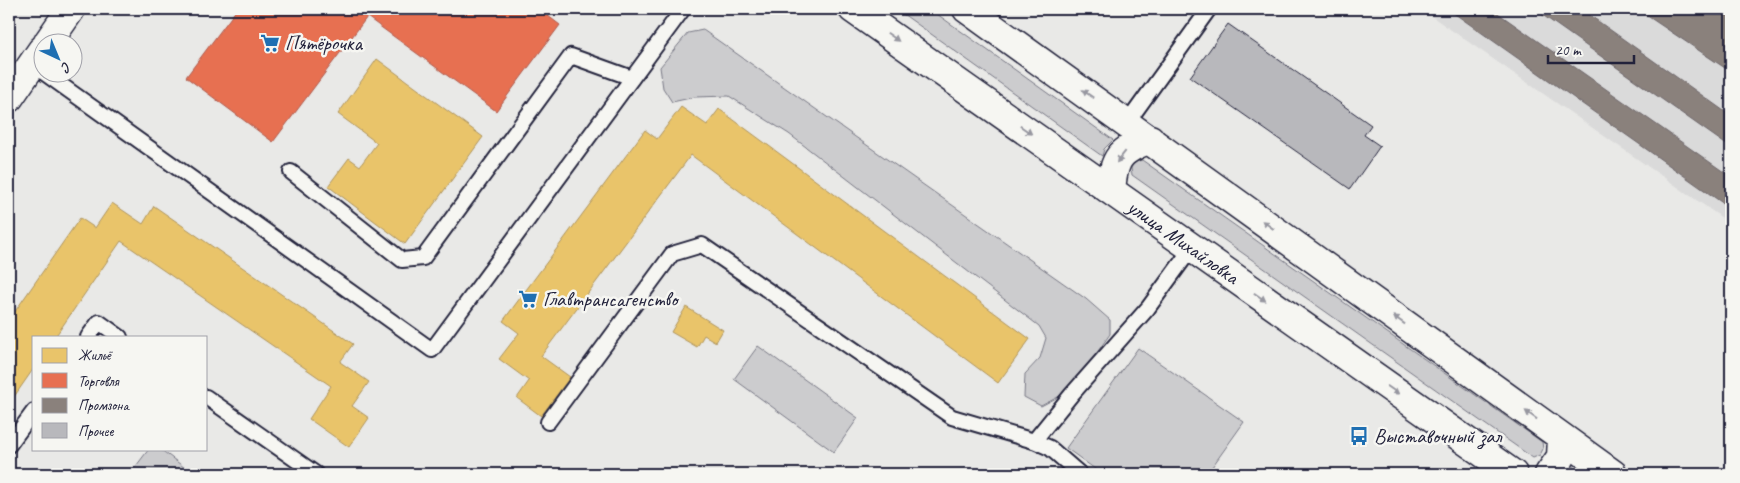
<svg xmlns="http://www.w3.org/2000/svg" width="1740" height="483" viewBox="0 0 1740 483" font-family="Caveat,sans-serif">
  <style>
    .built { fill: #dadada }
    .green { fill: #ccccce; stroke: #777784 }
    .homes { fill: #e9c46a; stroke: #ad935c }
    .shops { fill: #e76f51; stroke: #ac584a }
    .industry { fill: #8a817c; stroke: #6b6468 }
    .building { fill: #b8b8bc; stroke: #22223b }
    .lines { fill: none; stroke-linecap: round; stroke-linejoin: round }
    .lane-casing { stroke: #22223b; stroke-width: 18 }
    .street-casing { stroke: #22223b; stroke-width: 31 }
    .secondary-casing { stroke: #22223b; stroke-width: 31 }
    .lane { stroke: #f6f6f2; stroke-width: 14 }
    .street { stroke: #f6f6f2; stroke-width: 28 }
    .secondary { stroke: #f6f6f2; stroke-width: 28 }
    .oneway { fill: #9797a0 }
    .labels { text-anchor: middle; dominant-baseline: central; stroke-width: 5; stroke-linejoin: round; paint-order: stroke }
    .poi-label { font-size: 21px; fill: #22223b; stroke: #f6f6f2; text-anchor: start }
    .street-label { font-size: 21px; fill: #22223b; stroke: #f6f6f2 }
  </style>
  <rect width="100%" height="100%" fill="#e9e9e7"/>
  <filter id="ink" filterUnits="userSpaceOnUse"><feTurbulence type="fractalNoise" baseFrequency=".02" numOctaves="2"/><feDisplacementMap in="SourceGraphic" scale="10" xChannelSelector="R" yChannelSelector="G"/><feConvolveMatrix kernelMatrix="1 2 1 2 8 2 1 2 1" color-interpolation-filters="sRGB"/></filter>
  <g filter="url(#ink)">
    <path class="built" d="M1421,9h310v215z"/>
    <g class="green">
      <path d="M896,9h34l183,131 -9,9 -2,7z"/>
      <path d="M703,30l383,269 24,21v14l-26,37 -26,26 -17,9 -17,-9 1,-23 15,-16 6,-20 -7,-12 -250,-192 -60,-38 -34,1 -23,5 -9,-14 -3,-21 28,-34z"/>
      <path d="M1142,160l400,282 1,7 -3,6 -7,3 -401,-283 -1,-7 4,-6z"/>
      <path d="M758,346l100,72 -24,34 -100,-73z"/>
      <path d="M1138,348l106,74 -37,52h-105l-36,-26z"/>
      <path d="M149,449h11l33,25h-63z"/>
    </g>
    <g class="homes">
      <path d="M377,59l106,78 -78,107 -77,-58 21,-28 11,8 17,-23 -39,-29z"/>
      <path d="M681,107l26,18 12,-16 311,230 -32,44 -307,-228 -150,201 29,21 -29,39 -24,-18 12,-17 -30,-22 20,-26 -16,-12 142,-191 12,9z"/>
      <path d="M112,203l31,21 11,-18 199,138 -13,18 29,20 -17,24 17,12 -20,29 -40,-28 22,-33 -210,-145 -66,96h-21v31l-25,36v-84l71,-102 15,10z"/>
      <path d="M686,307l37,23 -7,12 -12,-7 -7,12 -26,-15z"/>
    </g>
    <g class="shops">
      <path d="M237,9h119l11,8 -94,125 -87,-65z"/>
      <path d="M374,9h165l21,16 -64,86 -129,-94z"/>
    </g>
    <g class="industry">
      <path d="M1448,9h44l239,168v32z"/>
      <path d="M1534,9h47l150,107v32z"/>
      <path d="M1637,9h94v63z"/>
    </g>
    <path class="building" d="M1228,24l143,101 -7,10 16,11 -30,43 -160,-112z"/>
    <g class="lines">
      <g class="lane-casing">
        <g id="lane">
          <path d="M43,72l389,278 251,-341"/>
          <path d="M1127,123l82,-114"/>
          <path d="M291,172l111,88 21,-2 148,-202 61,22"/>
          <path d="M88,337l11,-15 21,15"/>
          <path d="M206,397l110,77"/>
          <path d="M548,422l124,-168 30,-9 250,172 82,24 38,-47 76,-86 43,-59"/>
          <path d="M1034,441l16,7 30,26"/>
          <path d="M9,445l25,-34"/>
        </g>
      </g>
      <g class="street-casing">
        <g id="street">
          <path d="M1111,190c3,-33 8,-39 39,-51"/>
          <path d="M1549,474l12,-17 1,-19"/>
        </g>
      </g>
      <g class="secondary-casing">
        <g id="secondary">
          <path id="s1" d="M853,9l660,465"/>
          <path d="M967,9l646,465"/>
          <path d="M48,42l23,-33"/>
          <path d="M9,98l33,-48"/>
        </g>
      </g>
      <use href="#lane" class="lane"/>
      <use href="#street" class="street"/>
      <use href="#secondary" class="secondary"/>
    </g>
    <defs><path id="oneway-solid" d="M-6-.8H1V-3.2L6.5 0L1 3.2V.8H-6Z" transform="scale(1.25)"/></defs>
    <g class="oneway">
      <use href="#oneway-solid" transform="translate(893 37) rotate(35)"/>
      <use href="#oneway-solid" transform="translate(1088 94) rotate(-145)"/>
      <use href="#oneway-solid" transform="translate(1026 130) rotate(35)"/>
      <use href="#oneway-solid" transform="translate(1121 157) rotate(128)"/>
      <use href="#oneway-solid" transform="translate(1268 225) rotate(-144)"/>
      <use href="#oneway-solid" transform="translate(1260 297) rotate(35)"/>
      <use href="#oneway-solid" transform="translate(1399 320) rotate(-144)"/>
      <use href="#oneway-solid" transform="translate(1393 390) rotate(35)"/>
      <use href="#oneway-solid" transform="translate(1531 415) rotate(-144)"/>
    </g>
  </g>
  <defs>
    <g id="supermarket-bare" transform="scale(1.5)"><path d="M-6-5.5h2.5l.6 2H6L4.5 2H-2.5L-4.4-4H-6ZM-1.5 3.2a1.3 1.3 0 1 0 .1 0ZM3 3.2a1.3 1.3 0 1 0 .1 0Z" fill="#1f6fb2" stroke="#f6f6f2" stroke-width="2.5" paint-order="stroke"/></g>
    <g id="bus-bare" transform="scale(1.5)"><path d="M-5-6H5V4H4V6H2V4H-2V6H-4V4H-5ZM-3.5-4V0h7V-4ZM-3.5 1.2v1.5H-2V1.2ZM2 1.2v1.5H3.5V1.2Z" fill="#1f6fb2" stroke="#f6f6f2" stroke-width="2.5" paint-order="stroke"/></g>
  </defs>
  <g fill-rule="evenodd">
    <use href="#supermarket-bare" x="270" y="43"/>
    <use href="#supermarket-bare" x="528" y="299"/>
    <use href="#bus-bare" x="1359" y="436"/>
  </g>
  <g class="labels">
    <g class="poi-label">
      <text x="285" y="43">Пятёрочка</text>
      <text x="543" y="299">Главтрансагенство</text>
      <text x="1374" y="436">Выставочный зал</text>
    </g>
    <g class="street-label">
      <text stroke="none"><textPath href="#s1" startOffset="404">улица Михайловка</textPath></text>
    </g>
  </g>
  <rect width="1740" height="483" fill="none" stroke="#f6f6f2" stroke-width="30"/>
  <rect x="15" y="15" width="1710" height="453" fill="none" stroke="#22223b" stroke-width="2" filter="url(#ink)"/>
  <rect x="32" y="336" width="175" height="115" fill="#f6f6f2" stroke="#a1a1a9"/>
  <rect x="42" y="348" width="25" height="15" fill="#e9c46a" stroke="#a1a1a9"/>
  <text x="78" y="360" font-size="15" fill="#22223b">Жильё</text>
  <rect x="42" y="373" width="25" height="15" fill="#e76f51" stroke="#a1a1a9"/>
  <text x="78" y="386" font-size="15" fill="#22223b">Торговля</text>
  <rect x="42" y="398" width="25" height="15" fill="#8a817c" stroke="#a1a1a9"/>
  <text x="78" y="410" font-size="15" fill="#22223b">Промзона</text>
  <rect x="42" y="423" width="25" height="15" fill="#b8b8bc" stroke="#a1a1a9"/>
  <text x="78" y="436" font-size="15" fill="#22223b">Прочее</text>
  <g transform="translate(58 58) rotate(136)"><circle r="24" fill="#f6f6f2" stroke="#a1a1a9"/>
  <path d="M0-4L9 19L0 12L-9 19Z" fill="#1f6fb2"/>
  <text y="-8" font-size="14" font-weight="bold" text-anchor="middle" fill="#22223b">С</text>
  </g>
  <path d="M1548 55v8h86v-8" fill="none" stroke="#22223b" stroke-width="2.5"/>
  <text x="1555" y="55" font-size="15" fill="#22223b" stroke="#f6f6f2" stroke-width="4" paint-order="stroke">20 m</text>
</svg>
